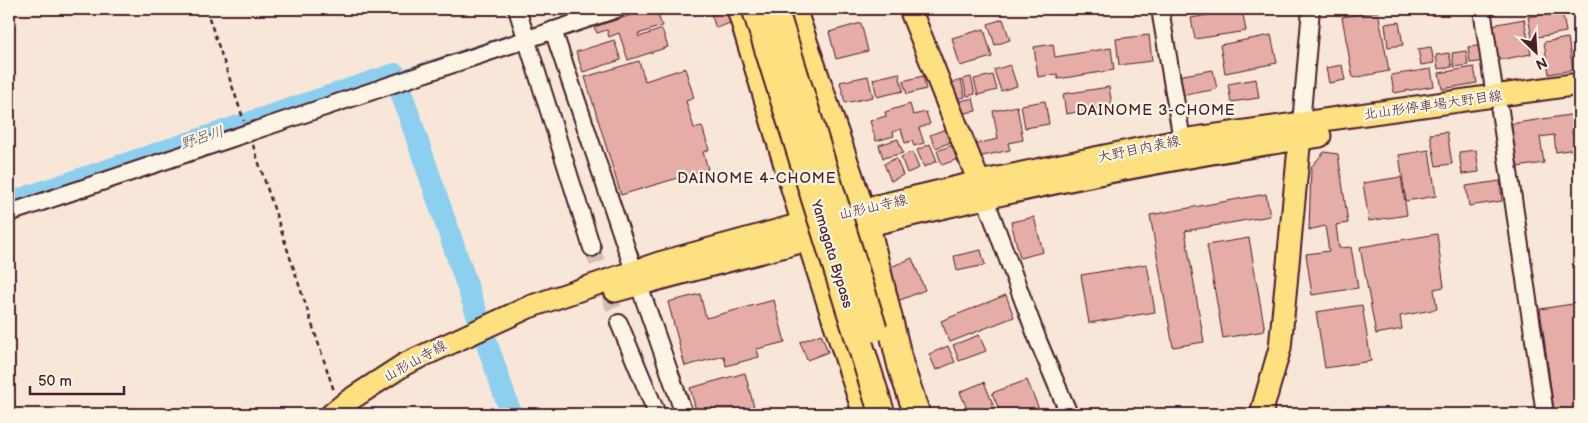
<svg xmlns="http://www.w3.org/2000/svg" width="1588" height="423" viewBox="0 0 1588 423" font-family="'Balsamiq Sans','Klee One',sans-serif">
  <style>
    .lines { fill: none; stroke-linecap: round; stroke-linejoin: round }
    .stream { stroke: #7289a0; stroke-width: 4 }
    .river { stroke: #8dcfee; stroke-width: 22 }
    .building { fill: #e6aca6; stroke: #4a1f2b }
    .minor-tunnel { stroke: #d5beb5; stroke-width: 16; stroke-dasharray: 16 8; stroke-linecap: butt }
    .minor-casing { stroke: #4a1f2b; stroke-width: 20 }
    .major-casing { stroke: #4a1f2b; stroke-width: 25 }
    .highway-casing { stroke: #4a1f2b; stroke-width: 29 }
    .path { stroke: #4a1f2b; stroke-width: 2.5; stroke-dasharray: 5 4; stroke-linecap: butt }
    .minor { stroke: #fcf5e5; stroke-width: 16 }
    .major { stroke: #fde080; stroke-width: 21 }
    .highway { stroke: #fde080; stroke-width: 25 }
    .highway-bridge-casing { stroke: #4a1f2b; stroke-width: 29; stroke-linecap: butt }
    .highway-bridge { stroke: #fde080; stroke-width: 25 }
    .labels { text-anchor: middle; dominant-baseline: central; stroke-width: 4.5; stroke-linejoin: round; paint-order: stroke }
    .street-label { font-size: 14px; fill: #4a1f2b; stroke: #fcf5e5 }
    .neighbourhood-label { font-size: 15px; letter-spacing: 1px; fill: #4a1f2b; stroke: #fcf5e5 }
    .water-label { font-size: 15px; font-style: italic; fill: #5e5466; stroke: #fcf5e5 }
  </style>
  <rect width="100%" height="100%" fill="#f8e6d8"/>
  <filter id="ink" filterUnits="userSpaceOnUse"><feTurbulence type="fractalNoise" baseFrequency=".02" numOctaves="2"/><feDisplacementMap in="SourceGraphic" scale="10" xChannelSelector="R" yChannelSelector="G"/><feConvolveMatrix kernelMatrix="1 2 1 2 8 2 1 2 1" color-interpolation-filters="sRGB"/></filter>
  <g filter="url(#ink)">
    <g class="lines">
      <g class="stream">
        <path d="M570,16l4,-1v-6"/>
        <path d="M395,74l112,-37"/>
      </g>
      <g class="river">
        <path d="M401,92l110,322"/>
        <path d="M9,203l386,-129"/>
      </g>
    </g>
    <g class="building">
      <path d="M650,9h6l6,17 -24,8 1,3 23,-8 6,18 -40,13 -9,-27 -10,4 -2,-7 -10,3 -3,-6z"/>
      <path d="M729,9l4,13 -17,6 -5,-14z"/>
      <path d="M811,9h23l-22,5z"/>
      <path d="M1185,9h24v2l-23,3z"/>
      <path d="M1242,9l4,22 -51,8 -4,-21z"/>
      <path d="M1446,9h21l-20,4z"/>
      <path d="M1378,11l11,60 -36,7 -11,-61z"/>
      <path d="M1562,11l4,21 -34,6 -4,-21z"/>
      <path d="M1003,19l7,21 -15,5 -7,-21z"/>
      <path d="M1524,19l7,35 -32,6 -7,-35z"/>
      <path d="M1399,22l4,23 -15,2 -3,-23z"/>
      <path d="M861,23l7,28 -32,8 -7,-27z"/>
      <path d="M984,29l8,28 -32,9 -8,-28z"/>
      <path d="M1149,35l3,26 -33,4 -3,-26z"/>
      <path d="M1271,35l6,28 -52,10 -5,-28z"/>
      <path d="M1568,38l5,32 -24,4 -5,-32z"/>
      <path d="M614,40l7,20 -38,12 -7,-20z"/>
      <path d="M1053,44l2,13 56,-9 3,22 -56,9 -1,-5 -19,3 -4,-30z"/>
      <path d="M1484,45l2,16 -16,2 -2,-16z"/>
      <path d="M1431,47l3,16 -13,2 -3,-16z"/>
      <path d="M1466,51l2,14 -14,2 -2,-14z"/>
      <path d="M1449,53l3,14 -14,2 -2,-14z"/>
      <path d="M639,61l6,20 40,-13 9,30 -8,3 8,27 8,-2 7,24 -6,2 5,17 -87,26 -36,-118z"/>
      <path d="M1010,65l7,21 -16,5 -7,-21z"/>
      <path d="M1342,65l3,15 -16,3 -3,-15z"/>
      <path d="M1474,67l3,16 -35,6 -3,-16z"/>
      <path d="M1431,69l3,17 -40,7 -3,-18z"/>
      <path d="M1213,70l4,19 -37,7 -3,-20z"/>
      <path d="M899,73l4,18 -26,6 -4,-18z"/>
      <path d="M993,75l4,15 -19,5 -4,-16z"/>
      <path d="M868,76l5,21 -28,6 -5,-21z"/>
      <path d="M923,76l3,13 -19,5 -4,-13z"/>
      <path d="M971,77l4,17 -8,2 -4,-17z"/>
      <path d="M1256,79l3,19 -28,4 -3,-18z"/>
      <path d="M961,80l4,17 -9,2 -4,-16z"/>
      <path d="M1109,87l3,19 -46,8 -3,-20z"/>
      <path d="M973,98l3,13 -17,3 -3,-12z"/>
      <path d="M1045,101l4,23 -24,4 -4,-23z"/>
      <path d="M910,104l3,11 13,-3 4,12 -11,4 5,15 -10,3 -2,-5 -7,2 -4,-14 -8,3 1,4 -18,5 -6,-20 16,-5 -1,-4z"/>
      <path d="M1017,106l6,34 -15,3 2,7 -32,7 -3,-13 23,-5 -5,-28z"/>
      <path d="M1576,114l3,16 -7,1 3,18 -19,3 -2,-17 -14,2 4,26 -27,4 -7,-43z"/>
      <path d="M951,127l5,13 -20,8 -6,-13z"/>
      <path d="M1447,132l5,32 -16,2 -6,-32z"/>
      <path d="M898,139l5,14 -20,5 -4,-13z"/>
      <path d="M930,144l7,17 -13,6 -7,-17z"/>
      <path d="M953,145l5,14 -16,6 -5,-14z"/>
      <path d="M1429,150l7,46 -30,5 -7,-46z"/>
      <path d="M1476,150l3,22 -17,2 -3,-22z"/>
      <path d="M912,152l7,16 -12,5 -6,-16z"/>
      <path d="M1324,152l14,2 10,69 -12,2 3,23 12,-1 7,41 -46,7 -6,-41 23,-3 -4,-25 -16,4 2,-63z"/>
      <path d="M896,158l7,17 -12,6 -7,-17z"/>
      <path d="M1401,177l6,38 -38,6 -6,-38z"/>
      <path d="M1500,181l2,20 -33,5 -3,-20z"/>
      <path d="M1266,194l4,22 -85,15 19,111 -31,5 -23,-132z"/>
      <path d="M1034,217l9,35 -23,6 -9,-36z"/>
      <path d="M1437,234l7,53 -10,2 3,20 -37,7 2,13 -26,5 -16,-87z"/>
      <path d="M1249,238l16,93 -42,7 -16,-93z"/>
      <path d="M981,250l4,15 -28,6 -3,-15z"/>
      <path d="M912,258l13,32 -27,11 -12,-32z"/>
      <path d="M1147,264l8,48 -66,11 -8,-48z"/>
      <path d="M700,294l6,24 68,-18 11,42 -28,7 2,8 -33,9 -2,-10 -39,10 -17,-64z"/>
      <path d="M1006,295l8,22 -64,25 -9,-21z"/>
      <path d="M1579,303v111h-23l-2,-3 -14,-102z"/>
      <path d="M1362,305l9,56 -46,7 -9,-56z"/>
      <path d="M821,334l7,18 -21,8 -7,-18z"/>
      <path d="M979,335l7,16 -27,10 -6,-16z"/>
      <path d="M948,346l7,16 -19,8 -7,-16z"/>
      <path d="M745,373l10,38 -13,3h-45l-7,-26z"/>
      <path d="M1027,380l14,34h-40l-9,-21z"/>
      <path d="M984,382l13,32h-28l-9,-22z"/>
      <path d="M770,407l2,7h-22z"/>
    </g>
    <g class="lines">
      <path class="minor-tunnel" d="M592,248l27,75"/>
      <g class="minor-casing">
        <g id="minor">
          <path d="M517,9l75,239"/>
          <path d="M1160,9l22,131"/>
          <path d="M1482,9l13,88"/>
          <path d="M553,30l81,241"/>
          <path d="M1500,111l45,303"/>
          <path d="M1301,124l10,-115"/>
          <path d="M985,198l54,145 30,71"/>
          <path d="M9,213l608,-204"/>
          <path d="M639,285l45,129"/>
          <path d="M619,323l38,91"/>
        </g>
      </g>
      <g class="major-casing">
        <g id="major">
          <path d="M910,9l69,173"/>
          <path d="M615,291c232,-63 466,-121 705,-155"/>
          <path d="M332,414l16,-13 57,-37 124,-57 130,-44 146,-40 174,-41 203,-42 397,-56"/>
          <path d="M1261,414l19,-66 21,-222"/>
        </g>
      </g>
      <g class="highway-casing">
        <g id="highway">
          <path d="M740,9l70,232 56,173"/>
          <path d="M793,9l74,217 34,141 16,47"/>
        </g>
      </g>
      <g class="path">
        <path d="M206,9l38,112"/>
        <path d="M253,145l81,246"/>
        <path d="M9,413v1"/>
      </g>
      <use href="#minor" class="minor"/>
      <use href="#major" class="major"/>
      <use href="#highway" class="highway"/>
      <g class="highway-bridge-casing">
        <g id="highway-bridge">
          <path d="M755,9l127,405"/>
          <path d="M775,9l99,320"/>
        </g>
      </g>
      <use href="#highway-bridge" class="highway-bridge"/>
    </g>
  </g>
  <g class="labels">
    <g class="street-label">
      <text transform="translate(1433 105) rotate(-8)">北山形停車場大野目線</text>
      <text transform="translate(1139 149) rotate(-12)">大野目内表線</text>
      <text transform="translate(873 207) rotate(-13)">山形山寺線</text>
      <text transform="translate(832 254) rotate(73)">Yamagata Bypass</text>
      <text transform="translate(415 361) rotate(-29)">山形山寺線</text>
    </g>
    <g class="neighbourhood-label">
      <text x="1156" y="110">DAINOME 3-CHOME</text>
      <text x="757" y="178">DAINOME 4-CHOME</text>
    </g>
    <g class="water-label">
      <text transform="translate(202 138) rotate(-18)">野呂川</text>
    </g>
  </g>
  <rect width="1588" height="423" fill="none" stroke="#fcf5e5" stroke-width="30"/>
  <rect x="15" y="15" width="1558" height="393" fill="none" stroke="#4a1f2b" stroke-width="2" filter="url(#ink)"/>
  <g transform="translate(1536 52) rotate(155)" stroke="#fcf5e5" stroke-width="4" paint-order="stroke">
  <path d="M0-4L9 19L0 12L-9 19Z" fill="#4a1f2b"/>
  <text y="-8" font-size="14" font-weight="bold" text-anchor="middle" fill="#4a1f2b">N</text>
  </g>
  <path d="M30 386v8h94v-8" fill="none" stroke="#4a1f2b" stroke-width="2.5"/>
  <text x="38" y="386" font-size="15" fill="#4a1f2b" stroke="#fcf5e5" stroke-width="4" paint-order="stroke">50 m</text>
</svg>
